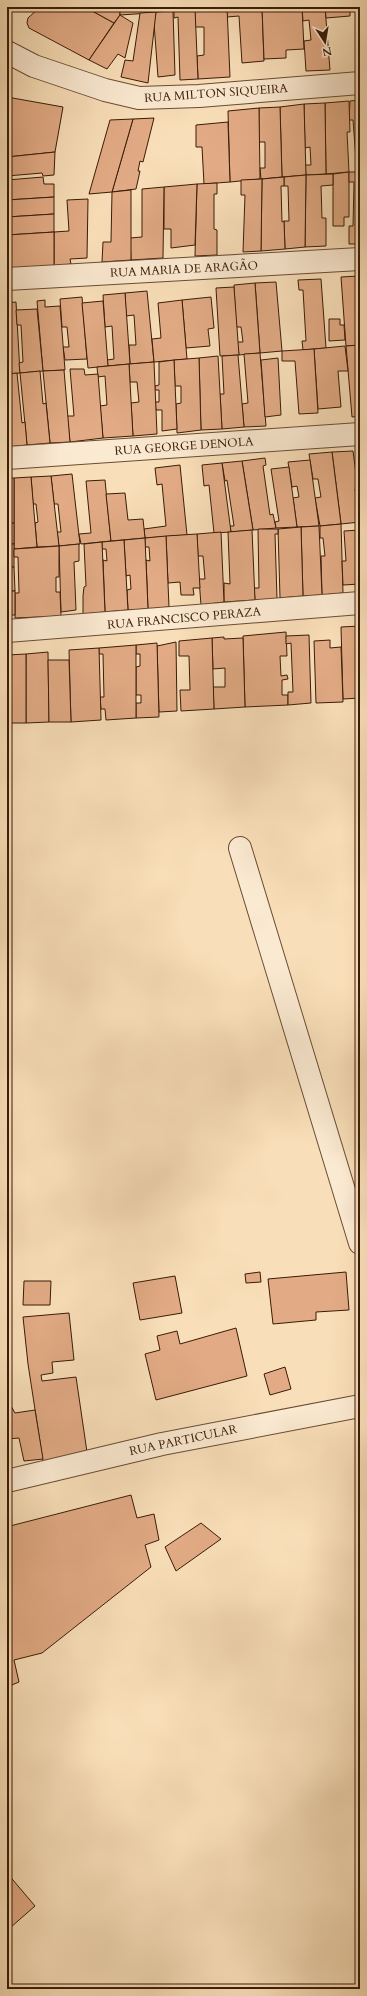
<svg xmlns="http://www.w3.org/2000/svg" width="367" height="1996" viewBox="0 0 367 1996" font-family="Cardo,serif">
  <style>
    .building { fill: #e2ab85; stroke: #3a1b08 }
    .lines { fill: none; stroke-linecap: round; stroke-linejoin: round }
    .minor-casing { stroke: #6a4c34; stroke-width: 24 }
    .minor { stroke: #fbead2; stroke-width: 22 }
    .labels { text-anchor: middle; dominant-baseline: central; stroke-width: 3; stroke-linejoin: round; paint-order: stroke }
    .street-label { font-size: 12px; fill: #3a1b08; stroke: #fbead2 }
  </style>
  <rect width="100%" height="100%" fill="#f9dfb9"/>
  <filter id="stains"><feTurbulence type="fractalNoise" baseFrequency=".005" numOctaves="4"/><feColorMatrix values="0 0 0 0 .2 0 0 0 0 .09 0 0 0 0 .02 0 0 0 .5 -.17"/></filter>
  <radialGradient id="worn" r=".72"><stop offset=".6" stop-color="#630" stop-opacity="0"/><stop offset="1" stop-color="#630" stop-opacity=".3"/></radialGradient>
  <g class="building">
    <path d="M40,7h45l29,16 -25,37 -60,-32 -2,-5 1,-5z"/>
    <path d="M85,7h35v8l-6,8z"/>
    <path d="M120,7h31v6l-31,2z"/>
    <path d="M151,7h22v4l-22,2z"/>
    <path d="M173,7h21l1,2 -22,2z"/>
    <path d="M227,7h35l2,54 -22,2 -3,-47 -12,1z"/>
    <path d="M227,7l3,70 -32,2 -1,-23 7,-1v-28h-9v-18z"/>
    <path d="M262,7h40l2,42 -18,1v8l-22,1z"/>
    <path d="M302,7h23l5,63 -24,1 -2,-30 7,-1 -2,-20 -6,1z"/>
    <path d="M325,7h25v9l-24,2z"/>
    <path d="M195,9l3,70 -18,1 -2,-63 -4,1v-7z"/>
    <path d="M173,11l2,64 -17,2 -4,-54 2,-11z"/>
    <path d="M156,12l-8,71 -27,-6 4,-17 8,1 7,-48z"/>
    <path d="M120,15l13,8 -8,35 -7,-4 -11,15 -18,-9z"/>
    <path d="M7,97l56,10 -8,45 -48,5z"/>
    <path d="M360,100v60h-4l-3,-40h-4l1,-19z"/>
    <path d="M349,101l1,31h-3l2,40 -23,2 -1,-71z"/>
    <path d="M325,103l1,71 -20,1 -1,-10h6l-1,-18 -5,1 -1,-44z"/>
    <path d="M304,104l2,71 -24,2 -2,-70z"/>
    <path d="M280,107l2,70 -21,2 -1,-11h5v-26h-6v-34z"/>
    <path d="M259,108l1,71 -30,3 -2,-71z"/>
    <path d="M154,118l-11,44 -3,-1 -2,10h2l-4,18 -24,3 21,-73z"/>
    <path d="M133,119l-21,73 -23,2 21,-74z"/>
    <path d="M228,122l2,60 -26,2 -2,-37h-6v-22z"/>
    <path d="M55,152l-1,23 -11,1 -1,-3 -35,3v-19z"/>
    <path d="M349,172v45h-5v9h-11v-52z"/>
    <path d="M349,172h11v72h-11v-18h4l1,-44h-5z"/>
    <path d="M333,174v11l-12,1 1,32h4v28l-21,1 1,-72z"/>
    <path d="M306,175l-1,72 -20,2 -1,-28h5l-1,-35h-4v-9z"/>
    <path d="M43,177l1,7h10v13l-47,3v-20z"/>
    <path d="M284,177v9h-3l1,36 2,-1 1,28 -24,2 1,-72z"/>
    <path d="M262,179l-1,72 -18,1 2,-57h-4v-15z"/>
    <path d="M217,183v11h-3v35l3,1v25l-22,1 2,-72z"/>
    <path d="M197,184l-2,61 -24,3v-19h-7v-42z"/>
    <path d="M164,187l-1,71 -32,2 -1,-22 12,-1v-48z"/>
    <path d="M131,190v70l-29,2 1,-20h8l1,-50z"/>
    <path d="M54,197v17l-47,3v-17z"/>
    <path d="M88,199l-1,59 -17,1 1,5 -17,2v-34l15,-1 -2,-31z"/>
    <path d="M54,214v18l-47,3v-18z"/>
    <path d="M54,232v34l-47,4v-35z"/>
    <path d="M359,276l1,69 -14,1 -5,-69z"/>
    <path d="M321,279l5,69 -23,2 -1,-9h4l-3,-51h-4l-1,-10z"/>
    <path d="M276,282l6,69 -22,2 -5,-70z"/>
    <path d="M255,283l5,70 -21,2 -2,-13h6l-2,-15h-5l-2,-42z"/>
    <path d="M234,287l5,68 -19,1 -4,-68z"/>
    <path d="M147,291l7,71 -24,2 -1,-19h7l-2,-30 -8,1 -1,-23z"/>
    <path d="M125,293l5,71 -22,2 -1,-6 7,-1 -2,-33 -7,1 -2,-32z"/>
    <path d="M82,297l5,62 -22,1 -2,-13h6l-2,-20h-5l-2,-28z"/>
    <path d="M211,297l3,31 -6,1 2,17 -24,2 -4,-48z"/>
    <path d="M45,300v7l15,-1 5,64 -22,1 -6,-70z"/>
    <path d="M182,300l5,59 -33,3 -2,-23 9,-1 -3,-35z"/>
    <path d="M103,301l5,65 -20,2 -6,-65z"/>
    <path d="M16,302l4,71 -13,1v-71z"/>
    <path d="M37,309l6,62 -23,2 -1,-10 4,-1 -2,-37h-4l-1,-15z"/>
    <path d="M329,319h11v6h4l1,15 -16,1z"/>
    <path d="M360,345v71l-8,1 -6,-71z"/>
    <path d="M345,346l3,25h-10l3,36 -23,2 -4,-60z"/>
    <path d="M314,349l4,64 -19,1 -4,-53h-13v-10z"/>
    <path d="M260,353l6,73 -22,1 -2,-23 6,-1 -4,-49z"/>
    <path d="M238,355l6,72 -22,2 -2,-35h4l-2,-38z"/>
    <path d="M218,356l4,73 -21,1 -2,-72z"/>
    <path d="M199,358l2,72 -24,3 -1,-29 5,-1v-17h-6l-1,-26z"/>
    <path d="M278,358l3,57 -16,2 -4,-57z"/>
    <path d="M174,360l3,69 -15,2v-21h-6l-1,-8h4v-12h-4v-4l4,-1v-23z"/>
    <path d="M154,362l3,72 -24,2 -2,-33 8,-1 -2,-20h-7l-1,-18z"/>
    <path d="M129,364l4,72 -30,2 -3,-32 7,-1 -2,-29 -7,1 -1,-10z"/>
    <path d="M70,369h14l1,6 13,-1 5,64 -33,4 -3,-26h7z"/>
    <path d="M64,370l6,72 -20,1 -7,-72z"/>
    <path d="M40,371l3,33 3,-1 4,40 -23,2 -7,-72z"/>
    <path d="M17,373l5,50 3,-1 2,23 -19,2 -1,-73z"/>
    <path d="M353,451l5,38h-3l5,33 -19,2 -9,-72z"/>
    <path d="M332,452l9,72 -21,2 -5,-28 6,-1 -3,-18h-5l-4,-25z"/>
    <path d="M265,458l1,7 -3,1 7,49 3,-1 3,14 -23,2 -11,-69z"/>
    <path d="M310,460l9,66 -22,1 -4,-29 6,-1 -2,-11 -5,1 -4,-25z"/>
    <path d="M242,461l11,69 -22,2 -1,-6h4l-7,-46 -2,1 -3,-18z"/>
    <path d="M222,463l9,69 -17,1 -5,-48 -5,1 -2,-21z"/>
    <path d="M180,465l7,70 -42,3 -1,-9 22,-3 -4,-42 -5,1 -2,-17z"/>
    <path d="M289,467l8,60 -21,1 -1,-6 4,-1 -8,-52z"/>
    <path d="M72,474l8,70 -21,2 -2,-14h4l-3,-28h-4l-3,-28z"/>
    <path d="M51,476l8,70 -22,1 -2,-24 3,-1 -2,-18h-3l-2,-27z"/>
    <path d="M31,477l6,70 -23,2v-71z"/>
    <path d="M7,478h7v45l-7,1z"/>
    <path d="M105,480l6,61 -30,3 -2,-10 12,-1 -5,-52z"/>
    <path d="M125,493l3,27 15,-1 2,19 -34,3 -5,-47z"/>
    <path d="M14,523v21h-7v-20z"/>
    <path d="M341,524l2,69 -21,2 -1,-39h4l-2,-18h-3v-12z"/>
    <path d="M319,526l3,69 -19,1 -2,-69z"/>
    <path d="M301,527l2,69 -23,2 -2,-69z"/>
    <path d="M258,529h20v5h-3l2,65 -22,1 -1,-12h5z"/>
    <path d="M252,530l3,70 -31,2v-19l6,1 -2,-52z"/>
    <path d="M360,530v54l-17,1 -1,-24h4l-2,-30z"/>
    <path d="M221,532l3,70 -23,3 -2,-26h6l-2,-23h-5l-1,-22z"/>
    <path d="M197,534l3,54h-7l1,7h-13l-1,-13 -12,1 -2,-47z"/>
    <path d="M166,536l3,71 -21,2 -2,-49 4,1 -1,-14h-4v-9z"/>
    <path d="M145,538l3,71 -20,1 -1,-20 4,-1 -1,-14 -4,1 -2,-36z"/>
    <path d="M124,540l4,70 -23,2 -2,-52 4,1 -1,-12h-4v-7z"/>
    <path d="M102,542l3,70 -22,2v-18l1,-9 2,-1 -2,-42z"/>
    <rect x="7" y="544" width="7" height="23"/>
    <path d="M79,544v17l-5,1 2,48 -15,2 -2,-66z"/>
    <path d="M59,546v31h-3v15h4l1,24 -46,2v-25h4l-1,-36h-4v-8z"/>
    <path d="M7,567h7l1,24h-8z"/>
    <rect x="7" y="591" width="8" height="24"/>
    <path d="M360,626v72l-17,1 -2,-72z"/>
    <path d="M286,632l1,24h-7l1,20 6,-1 1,4 -6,1v15h6v10l-43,2 -2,-71z"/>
    <path d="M309,635l2,68 -23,2v-13h5l-2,-49 -5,1v-8z"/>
    <path d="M224,637v2l19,-1 2,69 -31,2 -1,-22h12v-19l-12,1 -1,-31z"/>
    <path d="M212,638l2,71 -33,2 -1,-21h10l-1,-34h-10v-15z"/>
    <path d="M330,640v8l11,-1 2,55 -27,1 -2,-62z"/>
    <path d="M176,642l1,69 -18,1 -2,-66z"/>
    <path d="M157,643l2,74 -23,1v-15h5v-8h-5v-28l4,-1v-12h-4v-9z"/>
    <path d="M136,645v73l-30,2 -1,-11h-4l-1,-12h4l-1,-43h-4v-6z"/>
    <path d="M99,648l2,72 -30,2 -2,-72z"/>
    <path d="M48,652l1,70 -23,1v-69z"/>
    <path d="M26,654v69h-19v-68z"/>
    <path d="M48,660h21l2,62h-22z"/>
    <path d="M260,1272l1,10 -15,1 -1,-9z"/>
    <path d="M346,1272l3,38 -33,2v8l-43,4 -5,-45z"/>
    <path d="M175,1276l7,37 -42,7 -7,-37z"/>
    <path d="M24,1281h27l-1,24h-27z"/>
    <path d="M69,1313l5,47 -22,2 1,11 -12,2 1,6 34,-4 11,75 -43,16 -16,-104 -5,-47z"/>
    <path d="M236,1328l11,48 -91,24 -11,-46 15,-4 -3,-14 20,-5 3,13z"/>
    <path d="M285,1367l6,22 -21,6 -6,-21z"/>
    <path d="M10,1404l5,9 20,-3 8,49 -19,2 -5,-23 -12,1v-34z"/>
    <path d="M131,1495l6,23 17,-4 5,26 -14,5 6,22 -109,86 -28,7 5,22 -12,5v-157l4,-1 -1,-3z"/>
    <path d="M201,1523l20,16 -45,32 -11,-24z"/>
    <path d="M7,1873l28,33 -24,21 -4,-4z"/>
  </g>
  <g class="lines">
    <g class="minor-casing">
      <g id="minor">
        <path d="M7,52l27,14 71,24 34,8 60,-2 161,-13"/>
        <path d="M7,279l353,-20"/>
        <path d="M7,458l353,-24"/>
        <path d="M7,631l353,-28"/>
        <path d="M240,848l120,395"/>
        <path d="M7,1481l155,-37 198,-38"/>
      </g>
    </g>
    <use href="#minor" class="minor"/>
  </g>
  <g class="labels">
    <g class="street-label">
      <text transform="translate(216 93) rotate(-4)">RUA MILTON SIQUEIRA</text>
      <text transform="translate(184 269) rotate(-3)">RUA MARIA DE ARAGÃO</text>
      <text transform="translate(184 446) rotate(-4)">RUA GEORGE DENOLA</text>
      <text transform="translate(184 618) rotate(-5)">RUA FRANCISCO PERAZA</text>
      <text transform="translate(183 1440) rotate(-12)">RUA PARTICULAR</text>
    </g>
  </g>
  <rect width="367" height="1996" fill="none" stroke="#f9dfb9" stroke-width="24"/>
  <rect x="8" y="8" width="351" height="1980" fill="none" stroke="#3a1b08" stroke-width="2"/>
  <rect x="12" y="12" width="343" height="1972" fill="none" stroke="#3a1b08"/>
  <g transform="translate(325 42) rotate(168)" stroke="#fbead2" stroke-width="3" paint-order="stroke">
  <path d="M0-3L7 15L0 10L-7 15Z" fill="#3a1b08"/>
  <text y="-6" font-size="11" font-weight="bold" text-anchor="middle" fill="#3a1b08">N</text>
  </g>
  <rect width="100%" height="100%" filter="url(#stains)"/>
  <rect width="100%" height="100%" fill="url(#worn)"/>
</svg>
